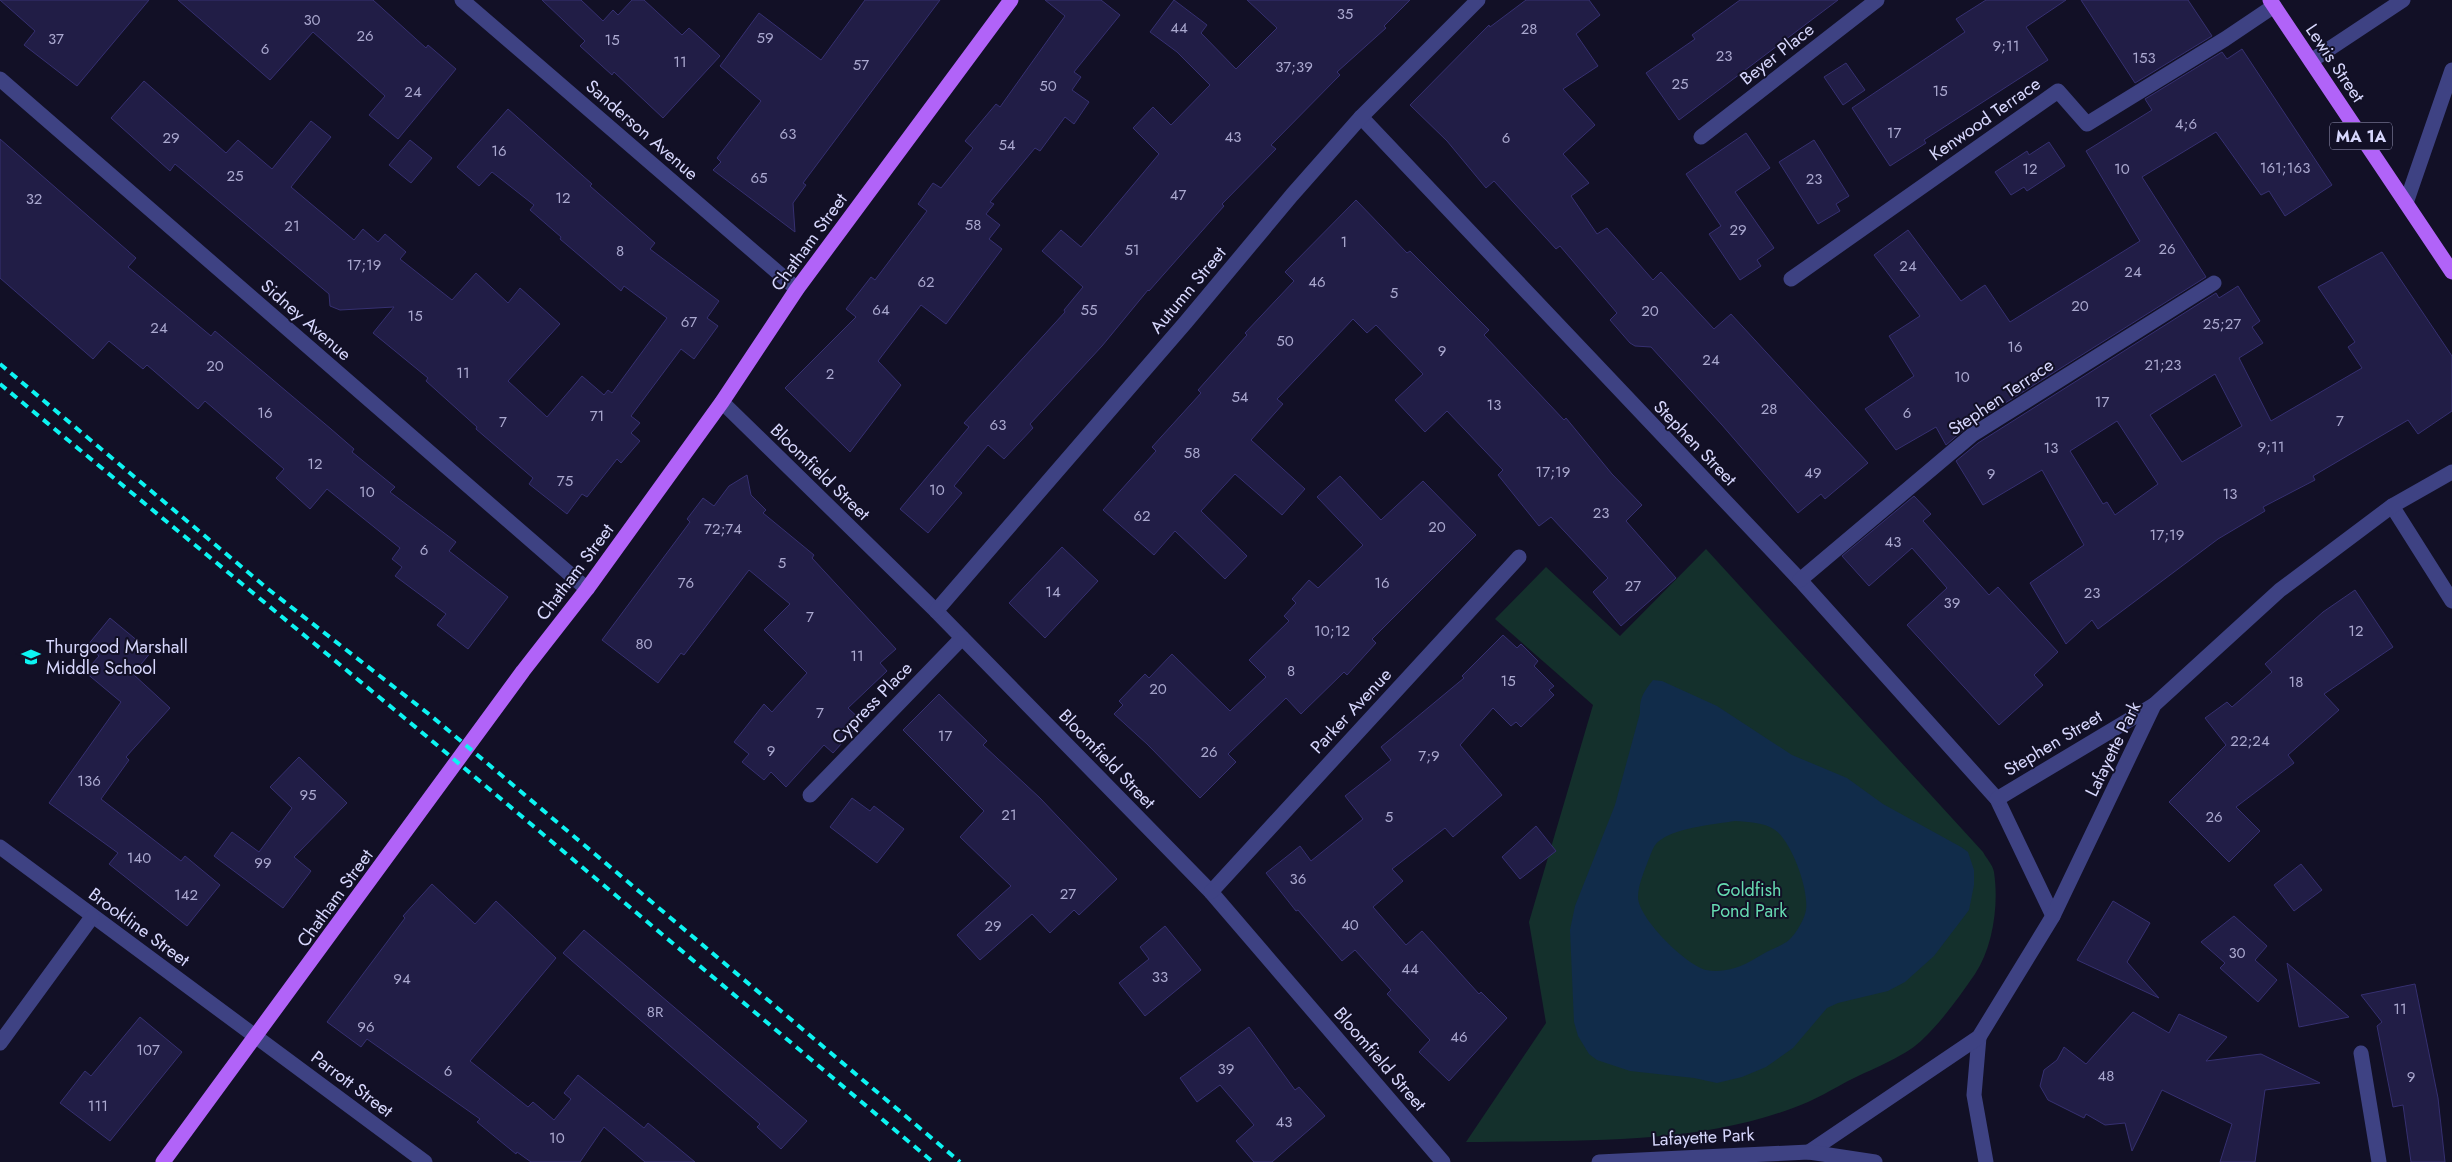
<svg xmlns="http://www.w3.org/2000/svg" width="2452" height="1162" viewBox="0 0 2452 1162" font-family="Jost,sans-serif">
  <style>
    .green { fill: #14302c }
    .water { fill: #112c4a; fill-rule: evenodd }
    .building { fill: #211d46; stroke: #363071; fill-rule: evenodd }
    .lines { fill: none; stroke-linecap: round; stroke-linejoin: round }
    .minor { stroke: #3e4283; stroke-width: 15 }
    .major { stroke: #b163f8; stroke-width: 15 }
    .rail { stroke: #0df4f2; stroke-width: 4; stroke-dasharray: 8 6; stroke-linecap: butt }
    .labels { text-anchor: middle; dominant-baseline: central; stroke-width: 4; stroke-linejoin: round; paint-order: stroke }
    .number-label { font-size: 15px; fill: #aaa8cf }
    .shield { fill: #121026; stroke: #9c9bbc; stroke-width: 1 }
    .shield-label { font-size: 16px; font-weight: bold; fill: #d7d7fd }
    .street-label { font-size: 18px; fill: #d7d7fd; stroke: #121026 }
    .poi-label { font-size: 18px; fill: #d7d7fd; stroke: #121026; text-anchor: start }
    .park-label { font-size: 18px; fill: #66dbb1; stroke: #121026 }
  </style>
  <rect width="100%" height="100%" fill="#121026"/>
  <path class="green" d="M1706,549l277,303c3,6 10,13 11,20 5,33 -1,75 -19,102 -16,23 -32,46 -52,65 -14,15 -50,30 -69,39 -20,10 -40,23 -61,30 -101,38 -221,32 -327,34l80,-119 -17,-101 64,-217 -98,-86 51,-52 74,69z"/>
  <path class="water" d="M1653,680l9,1 55,25 75,49 55,23 36,26 78,43 7,5 6,18v15l-5,25 -35,46 -29,26 -17,9 -50,12 -11,5 -34,40 -27,19 -24,10 -25,6 -23,-5 -64,-7 -33,-11 -8,-6 -11,-18 -4,-14 -4,-92 5,-24 40,-101 25,-92c-1,-14 4,-22 13,-33zM1735,821c14,1 28,1 40,9 17,12 34,60 31,80 -1,8 -10,24 -17,30 -7,6 -18,9 -26,14 -18,11 -35,20 -57,16 -20,-5 -68,-52 -68,-73 0,-12 6,-25 10,-36 4,-9 5,-17 14,-22 15,-11 54,-15 73,-18z"/>
  <g class="building">
    <path d="M0,0h149l-72,86 -53,-41 11,-14z"/>
    <path d="M178,0h195l53,48 2,-3 28,24 -58,70 -29,-24 16,-19 -72,-64 -43,48z"/>
    <path d="M542,0h39l22,21 10,-11 5,5 14,-15h12l38,35 7,-7 31,28 -57,62 -49,-46 -2,3 -32,-29 5,-5z"/>
    <path d="M865,0h75l-137,183 3,2 -13,18 2,29 -82,-62 8,-8 -4,-4 44,-57 -41,-35 39,-53 62,47z"/>
    <path d="M1045,0h56l19,15 -46,57 7,5 -9,13 17,12 -15,22 -9,-7 -25,34 -5,-3 -45,54 4,2 -8,10 14,11 -11,14 13,10 -56,75 -25,-19 -43,56 23,24 -51,67 -65,-64 71,-71 -10,-8 25,-32 4,3 52,-69 -9,-7 15,-21 8,5 32,-40 -8,-7 31,-37 4,3 65,-91z"/>
    <path d="M1174,0l33,25 -6,8 35,36 41,-41 -30,-28h163l-26,26 2,2 -49,44 3,3 -69,70 5,4 -54,55 2,2 -75,85 -1,-1 -46,56 -72,78 3,4 -29,31 -16,-14 -34,41 8,7 -34,40 -28,-24 69,-82 -5,-4 101,-111 -1,-2 19,-23 -41,-36 19,-21 20,17 78,-93 -26,-26 20,-21 18,18 39,-40 -33,-33 -27,-20z"/>
    <path d="M1526,0h63l11,15 -24,19 22,32 -35,23 32,36 -32,29 26,29 -18,13 26,38 10,-6 46,52 8,-8 53,57 17,-15 137,149 -43,36 -4,-5 -23,19 -76,-88 -71,-78 -16,-1 -5,-3 -20,-23 7,-7 -57,-67 -4,3 -62,-68 -8,7 -39,-47 -37,-36 79,-80 1,2z"/>
    <path d="M1740,0h98l-159,120 -33,-47 49,-34 -3,-4z"/>
    <path d="M1986,0h80l-40,27 22,33 -124,80 2,3 -36,23 -38,-58 113,-76 -9,-13z"/>
    <path d="M2081,0h107l24,36 -77,47z"/>
    <path d="M2242,49l90,136 -47,31 -16,-25 -8,4 -45,-63 -74,45 64,100 -239,150 -21,18 -10,-18 -40,23 -31,-41 49,-33 -25,-40 31,-20 -46,-61 34,-25 53,71 24,-16 25,37 130,-81 -54,-90 66,-41 -7,-11 77,-47 5,7z"/>
    <path d="M1846,63l19,27 -22,15 -19,-28z"/>
    <path d="M144,81l82,72 12,-13 34,29 39,-48 20,16 -40,50 63,53 9,-11 15,13 7,-8 21,18 -6,7 52,41 24,-27 32,30 12,-15 40,36 -52,57 39,36 35,-41 22,19 4,-5 4,3 55,-75 -43,-32 -3,5 -61,-52 1,-2 -31,-27 4,-5 -42,-33 -13,14 -22,-19 51,-58 84,75 -2,2 65,57 -5,6 69,52 -12,17 11,8 -24,33 -13,-10 -50,67 9,7 -9,10 9,8 -19,22 -4,-4 -30,38 -5,-3 -15,20 -38,-30 4,-6 -57,-49 1,-2 -51,-46 2,-3 -55,-45 21,-26 -54,3 -10,-4 -1,-12 -154,-130 -5,7 -59,-53z"/>
    <path d="M1746,133l24,35 -35,24 39,56 -17,12 4,6 -21,14 -31,-46 12,-8 -35,-52z"/>
    <path d="M0,139l136,119 -8,9 83,69 4,-5 116,98 23,20 -2,3 43,35 -5,5 66,50 -7,9 59,46 -40,52 -31,-24 9,-11 -51,-38 7,-9 -10,-8 8,-11 -73,-59 -17,20 -34,-31 8,-9 -79,-68 -7,8 -51,-44 -4,4 -34,-28 -16,18 -93,-81z"/>
    <path d="M410,140l22,18 -21,25 -22,-18z"/>
    <path d="M1814,140l35,56 -13,8 4,7 -22,13 -39,-62z"/>
    <path d="M2049,142l16,24 -38,25 -3,-4 -13,8 -16,-23 32,-21 2,4z"/>
    <path d="M1356,200l51,53 3,-2 79,79 -5,5 80,85 2,-2 46,56 30,31 -16,16 50,57 -55,48 -28,-34 15,-14 -57,-61 -12,9 -41,-51 5,-5 -56,-59 -22,21 -30,-32 28,-26 -47,-49 -9,8 -14,-14 -76,80 6,5 -32,36 54,49 -23,26 -47,-41 -34,37 46,45 -22,23 -50,-48 -21,24 -51,-45 53,-59 -4,-4 49,-54 -3,-3 49,-55 -2,-2 49,-52 -9,-9z"/>
    <path d="M2382,252l70,104v55l-34,23 -10,-14 -95,56 2,4 -52,27 2,4 -47,28 -120,90 -6,-9 -26,24 -36,-61 54,-38 -42,-75 -59,35 -27,-44 22,-18 238,-150 3,5 19,-12 22,35 -8,6 11,16 -24,15 32,63 91,-53 -14,-21 7,-5 -37,-55zM2215,374l27,52 -60,36 -32,-47zM2117,421l41,63 -43,31 -8,-13 -4,2 -33,-53z"/>
    <path d="M747,475l4,20 15,15 -3,3 51,42 -2,3 84,91 -16,14 7,8 -39,37 14,13 -29,32 -9,-8 -38,42 -15,-15 -7,8 -22,-18 7,-8 -15,-12 30,-38 8,8 35,-39 -43,-43 26,-26 -41,-34 -65,85 -3,-2 -23,30 -56,-43 88,-118 -3,-3 16,-21 11,8 15,-20z"/>
    <path d="M1340,476l41,44 42,-39 53,54 -104,104 4,4 -29,32 -3,-3 -43,42 -15,-16 -58,56 8,8 -36,36 -53,-54 -33,-30 9,-9 -4,-4 26,-27 4,4 23,-24 58,57 36,-34 -17,-17 40,-39 -5,-5 12,-13 -4,-4 17,-19 9,8 45,-43 -46,-48z"/>
    <path d="M1914,496l17,18 -8,7 66,74 9,-8 60,65 -24,23 9,10 -44,40 -92,-100 40,-37 -35,-40 -43,38 -27,-30z"/>
    <path d="M1062,547l36,34 -53,57 -36,-35z"/>
    <path d="M2355,590l38,57 -69,47 15,16 -51,45 6,8 -58,44 24,24 -31,31 -60,-60 57,-57 -21,-27 22,-16 5,5 40,-35 -7,-8 58,-52z"/>
    <path d="M110,618l41,34 -18,22 37,34 -44,49 3,3 -28,39 80,62 4,-5 35,29 -33,41 -78,-62 9,-11 -69,-50 72,-101 -36,-30 14,-16 -12,-10z"/>
    <path d="M1503,635l14,13 4,-4 17,17 -4,5 20,20 -5,4 5,5 -33,32 -5,-5 -5,4 -18,-18 -33,37 42,50 -49,42 -8,-9 -53,41 11,12 -30,26 33,38 16,-14 57,63 2,-2 26,26 -58,63 -30,-29 11,-12 -43,-46 4,-4 -36,-40 -13,11 -44,-51 -2,1 -30,-38 34,-27 11,15 52,-42 -18,-23 46,-36 -10,-13 83,-69 -2,-2z"/>
    <path d="M939,694l48,47 -4,4 57,53 77,81 -38,36 -5,-5 -24,23 -18,-19 -52,46 -23,-25 54,-49 -51,-49 24,-26 -81,-81z"/>
    <path d="M299,757l48,46 -53,54 17,14 -28,37 -69,-52 18,-24 27,20 33,-44 -22,-21z"/>
    <path d="M852,798l18,13 4,-5 30,23 -27,34 -47,-36z"/>
    <path d="M1536,826l20,25 -36,28 -18,-22z"/>
    <path d="M2301,864l21,26 -28,21 -20,-26z"/>
    <path d="M432,884l43,40 21,-23 60,57 -86,103 58,46 5,-5 21,18 17,-21 -7,-6 14,-18 66,53 4,-5 47,39h-50l-41,-35 -24,35h-49l-14,-10 -1,2 -39,-32 3,-3 -113,-80 -6,8 -34,-25 78,-104 -2,-2z"/>
    <path d="M2113,901l37,22 -23,39 32,36 -82,-38z"/>
    <path d="M2234,916l33,30 -12,14 22,20 -19,22 -38,-34 5,-5 -24,-21z"/>
    <path d="M1165,926l36,44 -56,46 -26,-33 30,-24 -9,-12z"/>
    <path d="M584,930l223,191 -26,28 -24,-22 3,-3 -197,-171z"/>
    <path d="M2287,963l62,54 -50,10z"/>
    <path d="M2415,984l23,114 7,64h-34l-8,-57 -10,2 -16,-81 5,-4 -21,-27z"/>
    <path d="M2133,1012l36,21 10,-19 48,23 -21,24 55,-7 59,29 -55,7 -10,72h-35l12,-38 -70,-34 -30,61 -7,-28 -20,2 -19,-11 -2,4 -36,-18 -8,-14 4,-16 13,-10 7,-13 22,17z"/>
    <path d="M140,1017l42,35 -72,89 -50,-38 25,-32 6,5z"/>
    <path d="M1249,1027l46,63 4,-3 26,29 -53,46h-18l-18,-21 18,-16 -34,-40 -23,17 -17,-24z"/>
  </g>
  <g class="lines">
    <g class="minor">
      <path d="M462,0l335,289"/>
      <path d="M2311,61l92,-61"/>
      <path d="M0,79l587,510"/>
      <path d="M1361,117l439,463 197,219 56,117"/>
      <path d="M1701,137l176,-137"/>
      <path d="M2406,203l46,-133"/>
      <path d="M1791,279l267,-188 29,33 138,-85 49,-33"/>
      <path d="M722,402l214,209 275,281 232,270"/>
      <path d="M2392,506l60,95"/>
      <path d="M1800,580l172,-145 242,-152"/>
      <path d="M936,611l250,-289 106,-127 69,-78 117,-117"/>
      <path d="M810,795l152,-157"/>
      <path d="M1997,799l157,-94"/>
      <path d="M0,847l425,315"/>
      <path d="M1211,892l308,-335"/>
      <path d="M1979,1037l-5,58 12,67"/>
      <path d="M0,1043l92,-126"/>
      <path d="M2361,1053l18,109"/>
      <path d="M1809,1152l170,-115 74,-121 101,-211 126,-115 112,-84 60,-34"/>
      <path d="M1599,1162l210,-10 66,10"/>
    </g>
    <g class="major">
      <path d="M2270,0l182,272"/>
      <path d="M163,1162l360,-491 64,-82 135,-187 75,-113 214,-289"/>
    </g>
    <g class="rail">
      <path d="M0,364l268,225 162,126 530,447"/>
      <path d="M0,384l419,346 514,432"/>
    </g>
  </g>
  <defs>
    <g id="school-bare" transform="scale(1.5)"><path d="M0-5L7-2L0 1L-7-2ZM-4 1L0 2.5L4 1V4Q0 6-4 4Z" fill="#0df4f2" stroke="#121026" stroke-width="2.5" paint-order="stroke"/></g>
  </defs>
  <g fill-rule="evenodd">
    <use href="#school-bare" x="31" y="657"/>
  </g>
  <g class="labels">
    <g class="number-label">
      <text x="1345" y="14">35</text>
      <text x="312" y="20">30</text>
      <text x="1179" y="28">44</text>
      <text x="1529" y="29">28</text>
      <text x="365" y="36">26</text>
      <text x="765" y="38">59</text>
      <text x="56" y="39">37</text>
      <text x="612" y="40">15</text>
      <text x="2006" y="46">9;11</text>
      <text x="265" y="49">6</text>
      <text x="1724" y="56">23</text>
      <text x="2144" y="58">153</text>
      <text x="680" y="62">11</text>
      <text x="861" y="65">57</text>
      <text x="1294" y="67">37;39</text>
      <text x="1680" y="84">25</text>
      <text x="1048" y="86">50</text>
      <text x="1940" y="91">15</text>
      <text x="413" y="92">24</text>
      <text x="2186" y="124">4;6</text>
      <text x="1894" y="133">17</text>
      <text x="788" y="134">63</text>
      <text x="1233" y="137">43</text>
      <text x="171" y="138">29</text>
      <text x="1506" y="138">6</text>
      <text x="1007" y="145">54</text>
      <text x="499" y="151">16</text>
      <text x="2285" y="168">161;163</text>
      <text x="2030" y="169">12</text>
      <text x="2122" y="169">10</text>
      <text x="235" y="176">25</text>
      <text x="759" y="178">65</text>
      <text x="1814" y="179">23</text>
      <text x="1178" y="195">47</text>
      <text x="563" y="198">12</text>
      <text x="34" y="199">32</text>
      <text x="973" y="225">58</text>
      <text x="292" y="226">21</text>
      <text x="1738" y="230">29</text>
      <text x="1344" y="242">1</text>
      <text x="2167" y="249">26</text>
      <text x="1132" y="250">51</text>
      <text x="620" y="251">8</text>
      <text x="364" y="265">17;19</text>
      <text x="1908" y="266">24</text>
      <text x="2133" y="272">24</text>
      <text x="926" y="282">62</text>
      <text x="1317" y="282">46</text>
      <text x="1394" y="293">5</text>
      <text x="2080" y="306">20</text>
      <text x="881" y="310">64</text>
      <text x="1089" y="310">55</text>
      <text x="1650" y="311">20</text>
      <text x="415" y="316">15</text>
      <text x="689" y="322">67</text>
      <text x="2222" y="324">25;27</text>
      <text x="159" y="328">24</text>
      <text x="1285" y="341">50</text>
      <text x="2015" y="347">16</text>
      <text x="1442" y="351">9</text>
      <text x="1711" y="360">24</text>
      <text x="2163" y="365">21;23</text>
      <text x="215" y="366">20</text>
      <text x="463" y="373">11</text>
      <text x="830" y="374">2</text>
      <text x="1962" y="377">10</text>
      <text x="1240" y="397">54</text>
      <text x="2102" y="402">17</text>
      <text x="1494" y="405">13</text>
      <text x="1769" y="409">28</text>
      <text x="265" y="413">16</text>
      <text x="1907" y="413">6</text>
      <text x="597" y="416">71</text>
      <text x="2340" y="421">7</text>
      <text x="503" y="422">7</text>
      <text x="998" y="425">63</text>
      <text x="2271" y="447">9;11</text>
      <text x="2051" y="448">13</text>
      <text x="1192" y="453">58</text>
      <text x="315" y="464">12</text>
      <text x="1553" y="472">17;19</text>
      <text x="1813" y="473">49</text>
      <text x="1991" y="474">9</text>
      <text x="565" y="481">75</text>
      <text x="937" y="490">10</text>
      <text x="367" y="492">10</text>
      <text x="2230" y="494">13</text>
      <text x="1601" y="513">23</text>
      <text x="1142" y="516">62</text>
      <text x="1437" y="527">20</text>
      <text x="723" y="529">72;74</text>
      <text x="2167" y="535">17;19</text>
      <text x="1893" y="542">43</text>
      <text x="424" y="550">6</text>
      <text x="782" y="563">5</text>
      <text x="686" y="583">76</text>
      <text x="1382" y="583">16</text>
      <text x="1633" y="586">27</text>
      <text x="1053" y="592">14</text>
      <text x="2092" y="593">23</text>
      <text x="1952" y="603">39</text>
      <text x="810" y="617">7</text>
      <text x="1332" y="631">10;12</text>
      <text x="2356" y="631">12</text>
      <text x="644" y="644">80</text>
      <text x="857" y="656">11</text>
      <text x="1291" y="671">8</text>
      <text x="1508" y="681">15</text>
      <text x="2296" y="682">18</text>
      <text x="1158" y="689">20</text>
      <text x="820" y="713">7</text>
      <text x="945" y="736">17</text>
      <text x="2250" y="741">22;24</text>
      <text x="771" y="751">9</text>
      <text x="1209" y="752">26</text>
      <text x="1429" y="756">7;9</text>
      <text x="89" y="781">136</text>
      <text x="308" y="795">95</text>
      <text x="1009" y="815">21</text>
      <text x="1389" y="817">5</text>
      <text x="2214" y="817">26</text>
      <text x="139" y="858">140</text>
      <text x="263" y="863">99</text>
      <text x="1298" y="879">36</text>
      <text x="1068" y="894">27</text>
      <text x="186" y="895">142</text>
      <text x="1350" y="925">40</text>
      <text x="993" y="926">29</text>
      <text x="2237" y="953">30</text>
      <text x="1410" y="969">44</text>
      <text x="1160" y="977">33</text>
      <text x="402" y="979">94</text>
      <text x="2400" y="1009">11</text>
      <text x="655" y="1012">8R</text>
      <text x="366" y="1027">96</text>
      <text x="1459" y="1037">46</text>
      <text x="148" y="1050">107</text>
      <text x="1226" y="1069">39</text>
      <text x="448" y="1071">6</text>
      <text x="2106" y="1076">48</text>
      <text x="2411" y="1077">9</text>
      <text x="98" y="1106">111</text>
      <text x="1284" y="1122">43</text>
      <text x="557" y="1138">10</text>
    </g>
    <rect class="shield" x="2330" y="122.5" width="62" height="27" rx="4"/>
    <g class="shield-label">
      <text x="2361" y="136">MA 1A</text>
    </g>
    <g class="street-label">
      <text transform="translate(1777 54) rotate(-38)">Beyer Place</text>
      <text transform="translate(2335 63) rotate(56)">Lewis Street</text>
      <text transform="translate(1985 119) rotate(-35)">Kenwood Terrace</text>
      <text transform="translate(642 130) rotate(41)">Sanderson Avenue</text>
      <text transform="translate(809 242) rotate(-54)">Chatham Street</text>
      <text transform="translate(1188 290) rotate(-50)">Autumn Street</text>
      <text transform="translate(306 320) rotate(41)">Sidney Avenue</text>
      <text transform="translate(2001 397) rotate(-34)">Stephen Terrace</text>
      <text transform="translate(1695 443) rotate(46)">Stephen Street</text>
      <text transform="translate(820 472) rotate(44)">Bloomfield Street</text>
      <text transform="translate(575 572) rotate(-53)">Chatham Street</text>
      <text transform="translate(872 703) rotate(-46)">Cypress Place</text>
      <text transform="translate(1351 711) rotate(-47)">Parker Avenue</text>
      <text transform="translate(2053 743) rotate(-31)">Stephen Street</text>
      <text transform="translate(2113 749) rotate(-64)">Lafayette Park</text>
      <text transform="translate(1107 759) rotate(46)">Bloomfield Street</text>
      <text transform="translate(335 898) rotate(-54)">Chatham Street</text>
      <text transform="translate(139 927) rotate(36)">Brookline Street</text>
      <text transform="translate(1380 1059) rotate(49)">Bloomfield Street</text>
      <text transform="translate(352 1084) rotate(37)">Parrott Street</text>
      <text transform="translate(1703 1137) rotate(-3)">Lafayette Park</text>
    </g>
    <g class="poi-label">
      <text x="46" y="647">Thurgood Marshall<tspan x="46" dy="21">Middle School</tspan></text>
    </g>
    <g class="park-label">
      <text x="1749" y="890">Goldfish<tspan x="1749" dy="21">Pond Park</tspan></text>
    </g>
  </g>
</svg>
